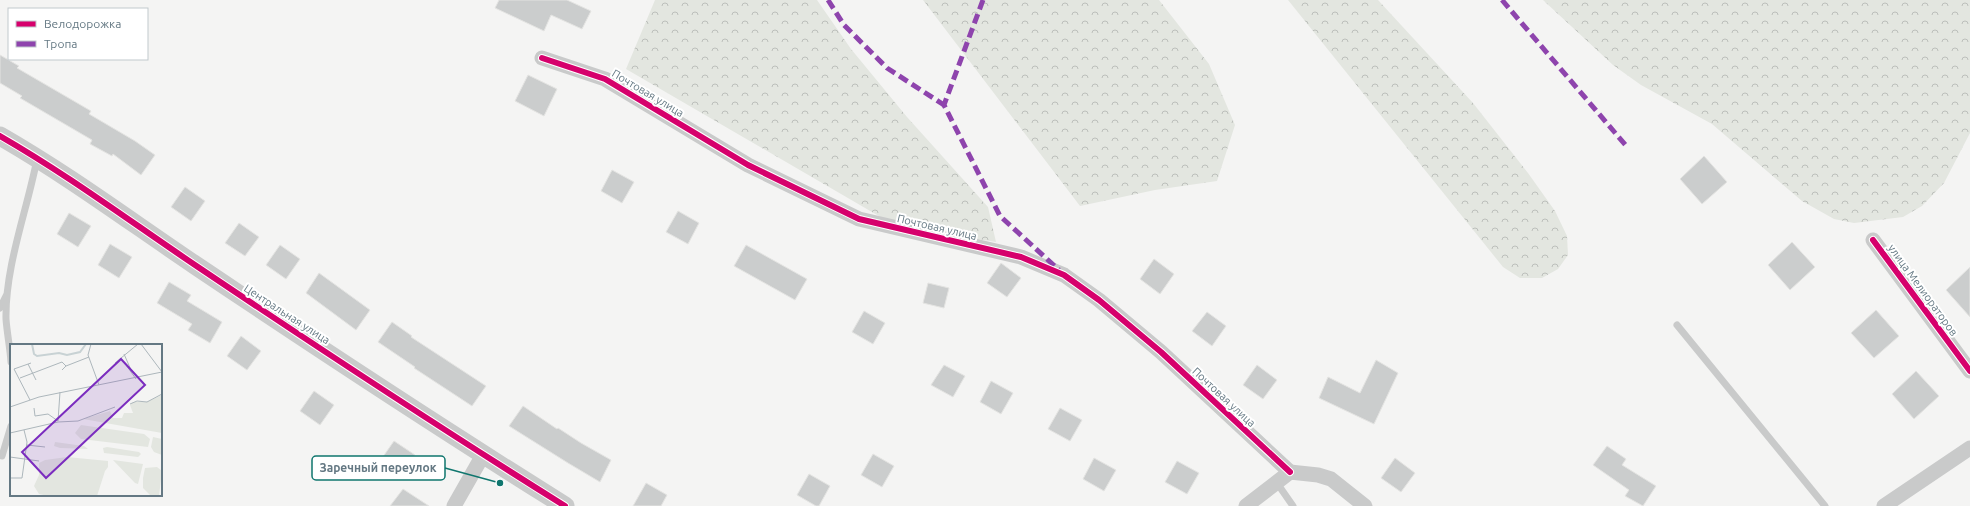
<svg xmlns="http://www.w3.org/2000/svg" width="1970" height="506" viewBox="0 0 1970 506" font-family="Ubuntu,sans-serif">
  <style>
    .forest { fill: url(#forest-crowns) }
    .building { fill: #cbcdcd; stroke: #e4e4e2 }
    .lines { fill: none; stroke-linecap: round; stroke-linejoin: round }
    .service { stroke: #c9caca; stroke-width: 7 }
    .minor { stroke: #c9caca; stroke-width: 15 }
    .tertiary { stroke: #c9caca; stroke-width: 19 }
    .quiet { stroke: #8e44ad; stroke-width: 5; stroke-dasharray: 10 5; stroke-linecap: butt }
    .cycleway-casing { stroke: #fff; stroke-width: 8 }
    .cycleway { stroke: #d6006c; stroke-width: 6 }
    .labels { text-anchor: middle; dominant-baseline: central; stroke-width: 4; stroke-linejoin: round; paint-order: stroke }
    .street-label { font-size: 11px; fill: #647883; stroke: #fff }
    .inset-river { fill: none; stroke: #c8d2d4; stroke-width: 2 }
    .inset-road { fill: none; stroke: #adb7bc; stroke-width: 1 }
    .view { fill: #7b2cbf; fill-opacity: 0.15; stroke: #7b2cbf; stroke-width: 2 }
    .inset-edge { fill: none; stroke: #647883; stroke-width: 2 }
    .leader { fill: none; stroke: #0f766e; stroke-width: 1.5 }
    .callout-dot { fill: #0f766e; stroke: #fff; stroke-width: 1.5 }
    .callout { fill: #fff; stroke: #0f766e; stroke-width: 1.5 }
    .callout-label { font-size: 12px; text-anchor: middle; font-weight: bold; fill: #647883 }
  </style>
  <defs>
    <pattern id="forest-crowns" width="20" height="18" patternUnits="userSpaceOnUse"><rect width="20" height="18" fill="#e3e6e0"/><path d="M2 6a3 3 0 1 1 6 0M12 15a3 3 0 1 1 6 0" fill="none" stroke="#bcbfbb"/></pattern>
  </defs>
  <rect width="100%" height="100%" fill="#f4f4f3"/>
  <g class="forest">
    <path d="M655,0h162l34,49 56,68 81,90 8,35 -100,-16 -270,-157z"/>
    <path d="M923,0h236l50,64 26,61 -18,56 -62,9 -75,16z"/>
    <path d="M1288,0h90l95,103 55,70 27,38 12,25 1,19 -10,14 -16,9h-22l-17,-11z"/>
    <path d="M1543,0h427v133l-26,50 -22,23 -19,11 -49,6 -20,-4 -32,-18 -90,-77 -71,-39 -28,-20z"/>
  </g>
  <g class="building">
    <path d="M499,0h68l24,11 -9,18 -31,-14 -7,16 -49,-23z"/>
    <path d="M0,55l19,11 -2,2 74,43 -2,3 46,27 20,14 -14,20 -28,-21 -1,2 -22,-12 2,-4 -72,-42 2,-2 -22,-13z"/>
    <path d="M528,75l29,14 -13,27 -29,-15z"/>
    <path d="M1704,156l23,26 -25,22 -22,-25z"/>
    <path d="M612,170l22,12 -12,21 -21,-12z"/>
    <path d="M185,187l20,14 -14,20 -20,-14z"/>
    <path d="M678,211l21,12 -11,21 -22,-12z"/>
    <path d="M69,213l22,13 -13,21 -21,-13z"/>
    <path d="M239,223l20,14 -14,19 -20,-13z"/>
    <path d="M1792,242l23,25 -25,23 -22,-25z"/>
    <path d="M110,244l22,13 -13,21 -21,-13z"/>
    <path d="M280,245l20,14 -14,20 -20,-14z"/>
    <path d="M746,245l61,34 -12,21 -61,-34z"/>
    <path d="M1154,259l20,15 -14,20 -20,-15z"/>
    <path d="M1001,263l20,15 -14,19 -20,-14z"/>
    <path d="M1970,267v50l-24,-27z"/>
    <path d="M319,273l51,37 -14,20 -50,-37z"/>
    <path d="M169,282l22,13 -4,6 35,21 -12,21 -22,-13 4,-6 -35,-21z"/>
    <path d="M928,283l21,5 -5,20 -21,-5z"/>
    <path d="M1876,310l23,26 -25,22 -23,-25z"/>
    <path d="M864,311l21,12 -12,21 -21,-12z"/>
    <path d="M1207,312l19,14 -14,20 -20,-15z"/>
    <path d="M392,322l20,14 -1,1 75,49 -14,20 -58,-38 1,-1 -37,-25z"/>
    <path d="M241,336l20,15 -14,19 -20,-14z"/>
    <path d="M1376,360l22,13 -24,51 -55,-26 9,-21 32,16z"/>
    <path d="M944,365l21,11 -12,21 -22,-12z"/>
    <path d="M1257,365l20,15 -14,19 -20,-14z"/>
    <path d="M1916,371l23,25 -25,23 -22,-25z"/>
    <path d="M991,381l22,12 -12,21 -21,-12z"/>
    <path d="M314,391l20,14 -14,20 -20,-14z"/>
    <path d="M523,406l34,23 1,-1 23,15 30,17 -11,22 -32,-19 -59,-37z"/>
    <path d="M1060,408l22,12 -12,21 -22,-12z"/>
    <path d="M394,441l21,14 -14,20 -21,-14z"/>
    <path d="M1607,446l19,13 -4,6 34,21 -13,20 -18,-10 4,-6 -36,-25z"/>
    <path d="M873,454l21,12 -12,21 -21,-12z"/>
    <path d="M1094,458l22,12 -12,21 -21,-12z"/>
    <path d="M1395,458l20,15 -14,19 -20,-14z"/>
    <path d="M1177,461l22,12 -12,21 -22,-12z"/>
    <path d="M809,474l21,12 -11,20h-3l-19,-11z"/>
    <path d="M646,483l21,12 -6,11h-28z"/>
    <path d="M403,489l26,17h-39z"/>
  </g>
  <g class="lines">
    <g class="service">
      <path d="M0,308l6,-12"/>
      <path d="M1677,325l148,181"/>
      <path d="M11,362c-1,-15 -4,-29 -5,-43 -1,-53 21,-108 31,-160"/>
      <path d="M2,456l9,-30"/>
      <path d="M1277,483l16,23"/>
    </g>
    <g class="minor">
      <path d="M542,58l63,21 143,86 111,54 162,38 43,18 35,25 62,52 129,120"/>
      <path d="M1873,240l97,131"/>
      <path d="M1290,472l28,3 13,4 34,27"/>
      <path d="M454,506l29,-51"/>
      <path d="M1246,506l44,-34"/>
      <path d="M1884,506l86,-58"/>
    </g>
    <path class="tertiary" d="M0,136c68,39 131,86 195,129 122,82 245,163 370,241"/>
    <g class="quiet">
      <path d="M828,0l16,25 43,43 57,37"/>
      <path d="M983,0l-39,105 56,111 59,54"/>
      <path d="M1502,0l126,148"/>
    </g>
    <g class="cycleway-casing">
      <g id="cycleway">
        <path d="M542,58l63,21 143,86 111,54 162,38 43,18 35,25 62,52 129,120"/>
        <path d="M0,136c68,39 131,86 195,129 122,82 245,163 370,241"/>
        <path d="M1873,240l97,131"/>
      </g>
    </g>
    <use href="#cycleway" class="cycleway"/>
  </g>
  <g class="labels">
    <g class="street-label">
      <text transform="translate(648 93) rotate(31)">Почтовая улица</text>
      <text transform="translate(937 227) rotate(13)">Почтовая улица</text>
      <text transform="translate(1923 290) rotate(54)">улица Мелиораторов</text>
      <text transform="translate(287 314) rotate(33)">Центральная улица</text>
      <text transform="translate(1224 397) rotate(43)">Почтовая улица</text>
    </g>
  </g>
  <g transform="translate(10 344)">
    <rect width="152" height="152" fill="#f4f4f3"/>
    <path d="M152,51v38l-79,-14 27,-8 3,7h9l2,-5h9l-3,-8 3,-3h13zM71,81l63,9 6,5 -2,8 -67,-8 -6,-6zM143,93l9,2v16l-8,-3 -3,-5zM45,98l29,4 4,3 -28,-1 -6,-2zM97,103l32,5 2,2 -3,3 -34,-4 -1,-5zM57,113l41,4v6l-3,4 -8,25h-49l-9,-2 -5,-8 5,-11v-12l6,-3zM103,116l30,4 -5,20 -3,-1zM147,123l5,4 -3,25h-8l-8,-8v-10l2,-10z" fill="#e3e6e0"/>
    <path class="inset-river" d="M22,0l2,10 3,2 22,-3 8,2 13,-3 6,-8"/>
    <path class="inset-road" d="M81,0l-3,11 11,30M131,0l21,28M114,10l7,16M114,18l12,17M105,19l23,-19M18,20l8,16M52,26l4,-4 23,-9M10,34l42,-16 4,4M20,56l-16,-31 17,-6M120,60l7,-3 10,1 15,-8M0,63l29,-10 123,-25M24,64l1,8 13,-2 10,7M48,77l2,-29M0,89l48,-11 20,-1 37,-14M17,101l18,2M0,113l29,4M0,134h12l5,-36 -3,-12"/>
    <path class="view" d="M111,15l24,26 -99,93 -24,-26z"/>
    <rect width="152" height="152" class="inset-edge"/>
  </g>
  <path class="leader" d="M500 483L445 468"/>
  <circle class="callout-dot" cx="500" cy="483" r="4"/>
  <rect class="callout" x="312" y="456" width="133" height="24" rx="4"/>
  <g class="callout-label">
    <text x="378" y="472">Заречный переулок</text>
  </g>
  <rect x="8" y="8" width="140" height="52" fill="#ffffff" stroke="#c1c9cd"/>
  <rect x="16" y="21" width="20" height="6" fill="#d6006c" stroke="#c1c9cd"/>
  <text x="44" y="28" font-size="12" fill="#647883">Велодорожка</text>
  <rect x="16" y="41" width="20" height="6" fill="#8e44ad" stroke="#c1c9cd"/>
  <text x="44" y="48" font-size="12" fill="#647883">Тропа</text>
</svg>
